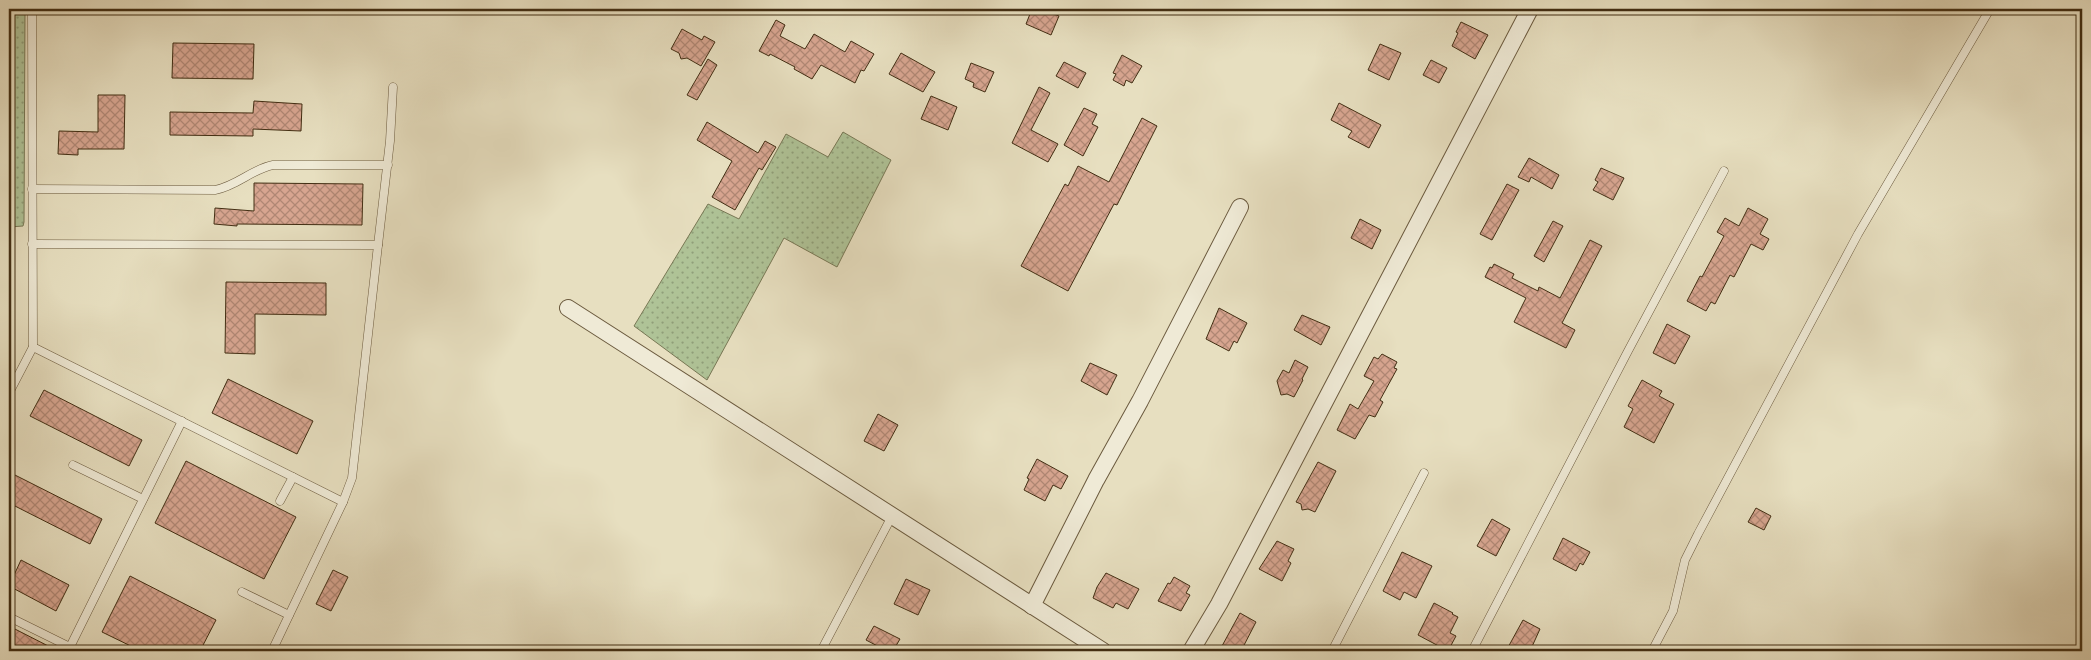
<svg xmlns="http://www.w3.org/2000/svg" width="2091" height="660" viewBox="0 0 2091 660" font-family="'IM FELL English',serif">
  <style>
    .grass { fill: url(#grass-dots); stroke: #787855 }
    .building { fill: url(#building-cross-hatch); stroke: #422e13 }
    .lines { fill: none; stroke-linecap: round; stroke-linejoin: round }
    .service-casing { stroke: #6b5a3e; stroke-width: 9 }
    .minor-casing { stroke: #6b5a3e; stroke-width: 18 }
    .service { stroke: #efead6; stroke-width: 8 }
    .minor { stroke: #efead6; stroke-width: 16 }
  </style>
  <defs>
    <pattern id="grass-dots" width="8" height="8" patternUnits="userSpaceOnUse" patternTransform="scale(1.25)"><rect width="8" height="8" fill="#afc397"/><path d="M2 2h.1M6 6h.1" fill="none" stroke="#909f7a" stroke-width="1.8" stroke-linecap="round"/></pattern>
    <pattern id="building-cross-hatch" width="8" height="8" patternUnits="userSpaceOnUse" patternTransform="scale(1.25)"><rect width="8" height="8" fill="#d7a590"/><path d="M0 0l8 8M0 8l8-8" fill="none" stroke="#b08774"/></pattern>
  </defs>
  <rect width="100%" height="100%" fill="#e7dfc0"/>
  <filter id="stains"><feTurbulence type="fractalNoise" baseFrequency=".004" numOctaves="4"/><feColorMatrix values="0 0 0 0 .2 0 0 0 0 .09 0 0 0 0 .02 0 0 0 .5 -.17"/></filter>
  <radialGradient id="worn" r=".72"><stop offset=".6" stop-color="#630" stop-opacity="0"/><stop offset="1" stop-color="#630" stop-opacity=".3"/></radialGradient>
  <g class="grass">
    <path d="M9,9h16l-1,213 -1,4 -14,1z"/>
    <path d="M843,132l48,28 -54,107 -53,-29 -77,142 -73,-54 74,-122 31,15 47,-85 42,23z"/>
  </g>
  <g class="building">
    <path d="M1032,9h21l-2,4 8,3 -8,19 -25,-11z"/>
    <path d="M776,20l9,5 -5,11 25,13 9,-15 31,18 6,-11 23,13 -10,17 -3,-1 -6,13 -34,-18 -9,14 -18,-10 1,-2 -25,-13 -1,2 -10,-5z"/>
    <path d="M1461,22l27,13 -13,24 -23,-13 6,-13 -2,-1z"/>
    <path d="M682,29l20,11 2,-4 11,6 -14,24 -14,-8 -6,1 -2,-6 -8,-4z"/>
    <path d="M173,43l81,1 -1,35 -81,-1z"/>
    <path d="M1380,44l21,9 -12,27 -21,-10z"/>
    <path d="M901,53l34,19 -12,20 -34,-18z"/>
    <path d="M1122,55l20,11 -10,17 -6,-3 -2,6 -11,-6 3,-6 -3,-1z"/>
    <path d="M708,59l9,6 -20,35 -10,-5z"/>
    <path d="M1431,60l16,8 -8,15 -16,-8z"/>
    <path d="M1064,62l22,11 -8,15 -22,-12z"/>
    <path d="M971,63l23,9 -9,20 -12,-5 1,-4 -9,-4z"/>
    <path d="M1039,87l11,6 -19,37 27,14 -10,18 -36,-19z"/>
    <path d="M98,95h27l-1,54h-46v6l-20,-1 1,-23 39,1z"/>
    <path d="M931,96l26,11 -9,23 -27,-11z"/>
    <path d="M254,101l48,3 -1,27 -48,-2v7l-83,-1v-23l83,1z"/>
    <path d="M1339,103l42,22 -12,23 -21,-11 4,-6 -21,-11z"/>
    <path d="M1084,108l13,6 -5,10 6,3 -15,29 -19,-11z"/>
    <path d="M1142,118l15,8 -40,79 -3,-1 -46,87 -47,-25 44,-82 3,2 10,-20 31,16z"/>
    <path d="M707,122l51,31 7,-12 11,6 -14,23 -3,-2 -24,42 -23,-13 20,-36 -35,-21z"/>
    <path d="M1529,158l30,17 -7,14 -21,-12 -2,5 -11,-5z"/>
    <path d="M1601,168l23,10 -11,22 -20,-10 5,-8 -3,-2z"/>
    <path d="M254,183l109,1 -1,41 -125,-1v2l-23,-2 1,-16 39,3z"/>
    <path d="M1507,184l12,6 -27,50 -12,-6z"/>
    <path d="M1748,208l20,11 -8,15 9,5 -6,11 -12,-6 -17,33 -4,-2 -15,29 -4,-2 -5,9 -19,-10 13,-25 2,1 22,-41 -7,-4 8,-14 14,8z"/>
    <path d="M1360,219l21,11 -9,19 -21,-11z"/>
    <path d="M1553,221l10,5 -19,36 -10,-6z"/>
    <path d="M1590,240l12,6 -40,77 13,7 -9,18 -52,-26 12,-24 -41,-21 5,-10 2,1 2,-4 20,10 -2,4 26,13 1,-4 21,11z"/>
    <path d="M226,282l100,1v32l-71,-1v40l-30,-1z"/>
    <path d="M1219,308l28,15 -10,20 -3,-2 -5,10 -23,-12z"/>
    <path d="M1302,315l28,12 -9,18 -27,-15z"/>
    <path d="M1667,324l23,12 -15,28 -22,-11z"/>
    <path d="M1382,354l15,8 -3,6 3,1 -17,31 3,2 -8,15 -6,-2 -14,24 -18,-9 13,-26 8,5 16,-28 -10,-5 10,-19 4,2z"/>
    <path d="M1295,360l13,7 -6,12 1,1 -9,17 -7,-3 -6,1 -4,-14 6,-11 6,3z"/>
    <path d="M1090,363l27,12 -10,20 -26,-14z"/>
    <path d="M228,379l85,42 -16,33 -85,-41z"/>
    <path d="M1642,380l20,11 -3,5 15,8 -20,39 -30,-16 9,-18 -5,-3z"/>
    <path d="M44,390l98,50 -13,26 -99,-50z"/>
    <path d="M878,414l20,11 -14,26 -20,-10z"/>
    <path d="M1037,459l31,17 -7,13 -8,-4 -8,16 -21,-11 5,-11 -2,-1z"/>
    <path d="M186,461l110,56 -32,62 -109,-56z"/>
    <path d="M1318,462l18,9 -21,41 -7,-3 -6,1 -1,-6 -5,-2z"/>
    <path d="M9,472l93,47 -12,25 -81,-41z"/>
    <path d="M1756,508l15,8 -7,14 -16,-8z"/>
    <path d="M1492,519l18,10 -14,27 -19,-10z"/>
    <path d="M1563,538l27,14 -7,13 -3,-2 -4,8 -23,-12z"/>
    <path d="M1277,541l17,8 -6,12 3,2 -9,18 -23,-12z"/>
    <path d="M1402,552l30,14 -16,32 -12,-6 -4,8 -17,-9z"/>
    <path d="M21,560l48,25 -13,26 -47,-25z"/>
    <path d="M333,570l15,7 -17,34 -15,-7z"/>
    <path d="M1106,573l33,16 -11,20 -12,-6 -3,5 -20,-10 4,-11z"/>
    <path d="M130,576l86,44 -16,31h-59l-39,-19z"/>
    <path d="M1174,577l16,9 -4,7 4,2 -9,16 -23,-10 10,-18 2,1z"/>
    <path d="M906,579l24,11 -12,25 -24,-11z"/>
    <path d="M1434,603l19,10 -1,1 6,3 -8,16 6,3 -8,15 -30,-16z"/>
    <path d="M1240,613l16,9 -15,29h-9l-10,-5z"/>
    <path d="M1523,620l17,9 -10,22h-24z"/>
    <path d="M9,626l49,25h-49z"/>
    <path d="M874,626l26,13 -7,12h-6l-21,-11z"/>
  </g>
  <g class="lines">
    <g class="service-casing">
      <g id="service">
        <path d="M32,189l183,1c22,-4 37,-21 58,-25h115"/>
        <path d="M32,244l346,1 -26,233 -9,24 -71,149"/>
        <path d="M378,245l12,-104 3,-54"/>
        <path d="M33,347l310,155"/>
        <path d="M9,393l24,-46 -1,-338"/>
        <path d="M73,465l70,34"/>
        <path d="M280,501l13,-24"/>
        <path d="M242,592l47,23"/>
        <path d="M9,617l69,34"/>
        <path d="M70,647l112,-226"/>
        <path d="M821,651l71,-135"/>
        <path d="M1332,651l92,-178"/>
        <path d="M1472,651l156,-300 96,-180"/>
        <path d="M1652,651l21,-40 12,-51 13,-26 160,-300 132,-225"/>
      </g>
    </g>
    <g class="minor-casing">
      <g id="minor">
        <path d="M568,308l535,343"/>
        <path d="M1032,606l64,-126 44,-79 100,-194"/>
        <path d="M1191,651l28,-47 311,-595"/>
      </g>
    </g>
    <use href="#service" class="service"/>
    <use href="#minor" class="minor"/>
  </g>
  <rect width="2091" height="660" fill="none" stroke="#e7dfc0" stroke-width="30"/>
  <rect x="10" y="10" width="2071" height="640" fill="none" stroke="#422e13" stroke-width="2.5"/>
  <rect x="15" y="15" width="2061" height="630" fill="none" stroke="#422e13"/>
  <rect width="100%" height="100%" filter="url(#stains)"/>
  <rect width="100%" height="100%" fill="url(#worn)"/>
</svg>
